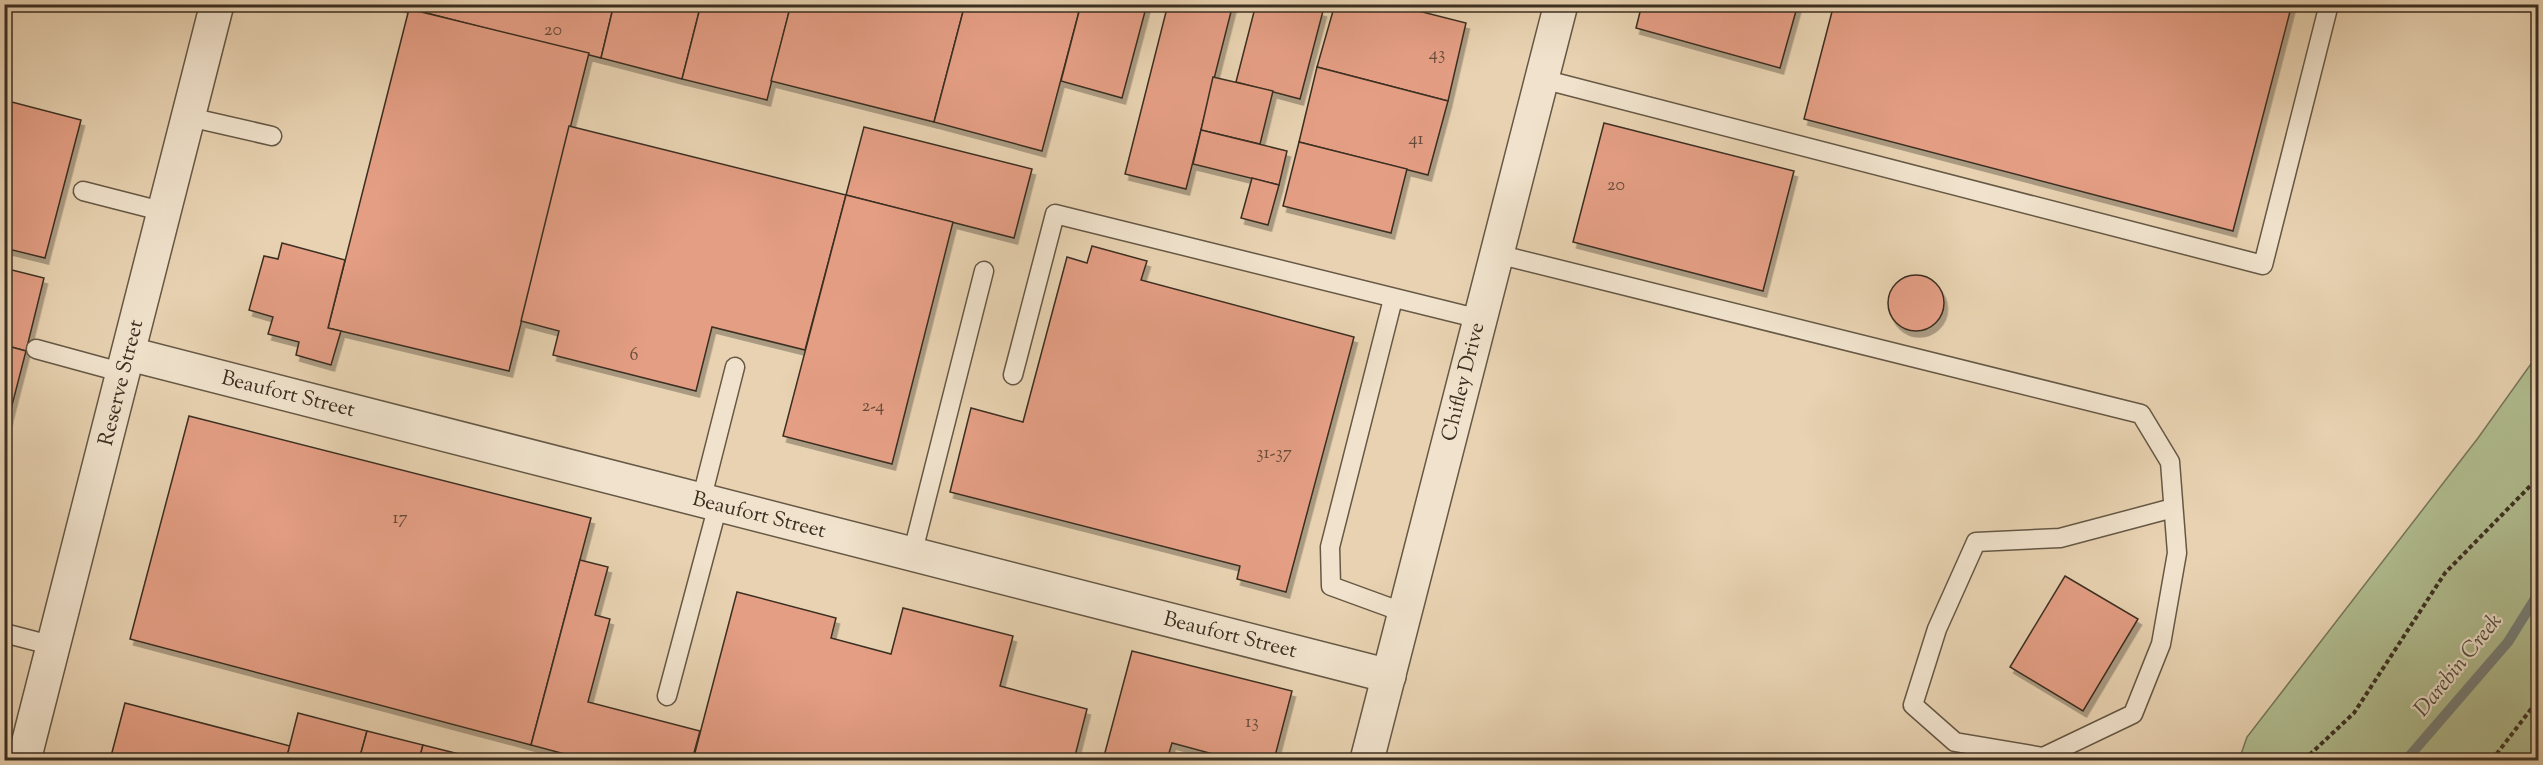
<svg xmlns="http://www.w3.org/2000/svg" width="2543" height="765" viewBox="0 0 2543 765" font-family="'Sorts Mill Goudy',serif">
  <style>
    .green { fill: #b0bd90; stroke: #767658; stroke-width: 1.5 }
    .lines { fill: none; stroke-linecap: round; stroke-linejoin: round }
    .stream { stroke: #757f7b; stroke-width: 10 }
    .building { fill: #e49e84; stroke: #3b2f21; stroke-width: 1.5; filter: url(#shadow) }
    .service-casing { stroke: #665845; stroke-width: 21 }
    .minor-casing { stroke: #665845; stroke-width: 36 }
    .tertiary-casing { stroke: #665845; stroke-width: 36 }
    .path { stroke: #3b2f21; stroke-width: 4; stroke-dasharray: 4.5 3; stroke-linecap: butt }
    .service { stroke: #f0e2cc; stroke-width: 18 }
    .minor { stroke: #f0e2cc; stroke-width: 33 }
    .tertiary { stroke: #f0e2cc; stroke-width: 33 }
    .labels { text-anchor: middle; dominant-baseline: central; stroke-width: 4.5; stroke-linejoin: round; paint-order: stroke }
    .number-label { font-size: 18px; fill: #654b3a }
    .street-label { font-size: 21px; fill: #3b2f21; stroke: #f0e2cc }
    .water-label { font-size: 22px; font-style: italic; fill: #4e4a3f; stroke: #f0e2cc }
  </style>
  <defs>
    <filter id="shadow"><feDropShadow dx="3.5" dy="6" stdDeviation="0" flood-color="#0004"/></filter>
  </defs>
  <rect width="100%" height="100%" fill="#e8d2b1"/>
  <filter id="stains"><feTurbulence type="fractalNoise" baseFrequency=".00333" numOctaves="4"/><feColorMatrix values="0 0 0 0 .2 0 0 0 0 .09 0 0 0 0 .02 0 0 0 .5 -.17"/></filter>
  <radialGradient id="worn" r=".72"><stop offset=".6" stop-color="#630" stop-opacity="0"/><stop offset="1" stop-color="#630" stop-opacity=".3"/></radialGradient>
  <path class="green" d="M2538,354v406h-299l8,-23 231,-299z"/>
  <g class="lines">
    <path class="stream" d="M2406,760l102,-118 30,-48"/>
  </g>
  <g class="building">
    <path d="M392,4h222l-13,54z"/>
    <path d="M614,4h87l-19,75 -81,-21z"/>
    <path d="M701,4h90l-24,96 -85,-21z"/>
    <path d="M791,4h174l-31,118 -163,-41z"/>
    <path d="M965,4h116l-39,147 -108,-29z"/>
    <path d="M1081,4h66l-25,94 -61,-17z"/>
    <path d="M1168,4h65l-47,185 -61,-15z"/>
    <path d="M1256,4h42l25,7 -23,88 -64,-17z"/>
    <path d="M1335,4h56l75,19 -18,78 -131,-34z"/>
    <path d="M1642,4h156l-18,64 -144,-40z"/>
    <path d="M1834,4h458l-59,227 -429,-112z"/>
    <path d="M409,9l180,44 -80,318 -181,-43z"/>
    <path d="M1317,67l131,34 -20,74 -129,-33z"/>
    <path d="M1213,77l60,14 -13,53 -59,-14z"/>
    <path d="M4,100l77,20 -36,138 -41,-10z"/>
    <path d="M1604,123l190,48 -31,120 -190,-49z"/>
    <path d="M569,126l277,69 -41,155 -93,-23 -16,64 -143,-36 6,-24 -38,-10z"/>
    <path d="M864,127l168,42 -18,69 -168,-43z"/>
    <path d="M1201,130l86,21 -8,34 -86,-21z"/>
    <path d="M1299,142l108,27 -16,64 -108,-27z"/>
    <path d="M1252,178l27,7 -11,40 -27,-7z"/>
    <path d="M846,195l107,27 -61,242 -109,-28z"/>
    <path d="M282,243l63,17 -17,68 13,3 -10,34 -35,-10 3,-13 -31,-8 5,-17 -24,-7 15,-54 14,3z"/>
    <path d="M1092,246l55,15 -6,19 213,57 -68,255 -49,-13 3,-13 -290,-74 21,-84 52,14 44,-165 20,6z"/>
    <path d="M4,268l40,10 -18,73 -22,-6z"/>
    <circle cx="1916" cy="303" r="28"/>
    <path d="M4,345l22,6 -17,66 -5,-1z"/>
    <path d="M4,416l5,1 -5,19z"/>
    <path d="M189,416l402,102 -60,227 -401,-106z"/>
    <path d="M580,560l28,7 -13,48 15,4 -22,83 112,29 -8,29h-105l-56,-15z"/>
    <path d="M2065,576l73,43 -55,92 -73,-44z"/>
    <path d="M737,592l99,26 -5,20 60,16 12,-46 110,28 -13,50 87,23 -13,51h-381z"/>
    <path d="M1132,651l160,40 -18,69h-46v-2l-56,-15 -5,17h-64z"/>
    <path d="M125,703l165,43 -4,14h-176z"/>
    <path d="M298,713l69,18 -8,29h-73z"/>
    <path d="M367,731l56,14 -4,15h-60z"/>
    <path d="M423,745l60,15h-64z"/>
  </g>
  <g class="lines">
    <g class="service-casing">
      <g id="service">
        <path d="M1542,79l721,186 66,-261"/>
        <path d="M189,117l83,19"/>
        <path d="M83,191l82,21"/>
        <path d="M1497,254l644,160 29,48 7,91 -16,91 -28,70 -90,43 -88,-15 -42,-37 24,-76 39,-87 84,-4 113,-30"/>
        <path d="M1393,299l-63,248 1,39 74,27"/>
        <path d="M36,349l88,24"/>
        <path d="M1013,375l42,-161 425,105"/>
        <path d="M701,501l34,-134"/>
        <path d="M912,555l72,-284"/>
        <path d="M4,633l50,13"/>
        <path d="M667,696l51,-191"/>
      </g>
    </g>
    <g class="minor-casing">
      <g id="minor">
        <path d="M130,354l1259,322"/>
        <path d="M24,760l193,-756"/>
      </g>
    </g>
    <g class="tertiary-casing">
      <path id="tertiary" d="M1367,760l194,-756"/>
    </g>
    <g class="path">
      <path d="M2304,760l50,-47 91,-140 93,-95"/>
      <path d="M2492,760l46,-60"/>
    </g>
    <use href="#service" class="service"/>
    <use href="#minor" class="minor"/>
    <use href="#tertiary" class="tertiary"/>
  </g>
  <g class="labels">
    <g class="number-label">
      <text x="553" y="31">20</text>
      <text x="1437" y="55">43</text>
      <text x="1416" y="140">41</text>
      <text x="1616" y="186">20</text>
      <text x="634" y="356">6</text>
      <text x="873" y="407">2-4</text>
      <text x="1274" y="454">31-37</text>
      <text x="400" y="519">17</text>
      <text x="1252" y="723">13</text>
    </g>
    <g class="street-label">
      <text transform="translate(1464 382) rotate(-76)">Chifley Drive</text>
      <text transform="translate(122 383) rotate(-76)">Reserve Street</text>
      <text transform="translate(288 395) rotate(14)">Beaufort Street</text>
      <text transform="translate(759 516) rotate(14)">Beaufort Street</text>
      <text transform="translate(1230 636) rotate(14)">Beaufort Street</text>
    </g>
    <g class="water-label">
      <text transform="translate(2459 666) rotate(-51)">Darebin Creek</text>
    </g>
  </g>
  <rect width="2543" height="765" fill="none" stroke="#e8d2b1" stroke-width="24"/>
  <rect x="6" y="6" width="2531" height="753" fill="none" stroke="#3b2f21" stroke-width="3"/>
  <rect x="12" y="12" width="2519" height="741" fill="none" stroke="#3b2f21" stroke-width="1.5"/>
  <rect width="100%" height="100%" filter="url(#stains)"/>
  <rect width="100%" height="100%" fill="url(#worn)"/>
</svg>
